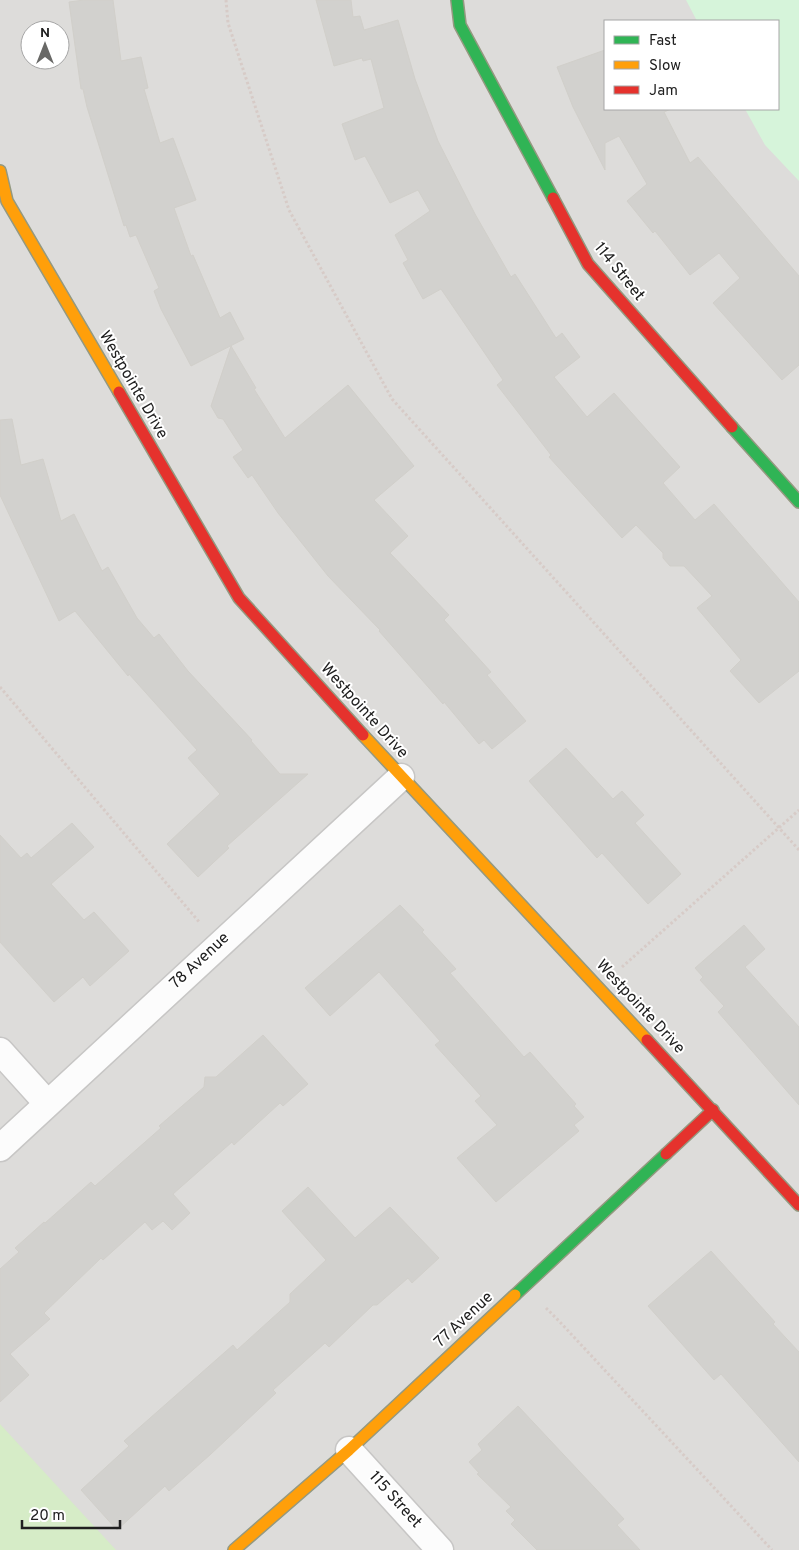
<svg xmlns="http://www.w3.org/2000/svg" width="799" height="1550" viewBox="0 0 799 1550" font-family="Overpass,sans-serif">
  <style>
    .residential { fill: #dddcda; fill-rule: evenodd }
    .grass { fill: #d6ecc7 }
    .park { fill: #d6f4da }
    .building { fill: #d2d1ce; stroke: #d1cfca }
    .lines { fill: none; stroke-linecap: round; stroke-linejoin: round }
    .street-casing { stroke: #c7c6c5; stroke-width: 29 }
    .fast-casing { stroke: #949980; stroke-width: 14 }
    .slow-casing { stroke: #949980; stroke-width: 14 }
    .jam-casing { stroke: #949980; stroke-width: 14 }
    .path { stroke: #d7cbc7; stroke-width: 3; stroke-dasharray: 2.5 2.5; stroke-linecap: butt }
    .street { stroke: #fcfcfc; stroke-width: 26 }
    .fast { stroke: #30b455; stroke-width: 11 }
    .slow { stroke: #ff9f0a; stroke-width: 11 }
    .jam { stroke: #e5322d; stroke-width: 11 }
    .labels { text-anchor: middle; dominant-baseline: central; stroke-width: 4; stroke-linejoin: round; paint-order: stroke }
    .street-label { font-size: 16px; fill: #202020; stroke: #fff }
  </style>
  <rect width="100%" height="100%" fill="#eeede9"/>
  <path class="residential" d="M0,0h799v1550h-799zM605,21h173v88h-173zM30,30h30v30h-30z"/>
  <path class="grass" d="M0,1424l116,126h-116z"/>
  <path class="park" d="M686,0h113v181l-34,-36 -20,-36h33v-88h-81z"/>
  <g class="building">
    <path d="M84,0h29l8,61 20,-4 7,31 -4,1 16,54 13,-5 23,62 -22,8 17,48 2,-1 27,63 10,-6 14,27 -53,27 -30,-57 -7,-18 5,-3 -23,-53 -6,2 -4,-12 -2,1 -37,-119 -4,-18h-2l-12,-87z"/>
    <path d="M316,0h35l2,17 7,-1 4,14 34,-10 17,59 23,62 37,73 36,63 4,-3 41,64 6,-5 18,24 -26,20 33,40 27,-24 66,74 -17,16 32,37 19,-16 85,98v69l-40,32 -29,-32 11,-11 -44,-52 15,-12 -28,-30h-14l-7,-8v-5l-27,-28 -14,13 -73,-81 2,-2 -54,-70 6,-5 -62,-91 -18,10 -20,-36 5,-3 -13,-25 35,-24 -12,-21 -28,13 -25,-47 -10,4 -13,-36 42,-16 -13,-49 -8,2 -1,-3 -28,8z"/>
    <path d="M605,50v59h66l-7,3 26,51 8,-6 101,119v89l-17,15 -69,-77 27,-25 -21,-25 -29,22 -35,-44 -2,2 -26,-32 20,-17 -28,-48 -14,7v27l-32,-63 -16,-40z"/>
    <path d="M231,346l25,42 -2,1 31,49 63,-53 66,81 -40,34 34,36 -18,17 59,62 -5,5 47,52 -4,3 39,46 -34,28 -8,-9 -5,4 -35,-42 -1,2 -64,-73 1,-1 -52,-54 -50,-63 -26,-38 -4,3 -15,-21 10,-7 -20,-31 -5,-1 -7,-12z"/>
    <path d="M12,419l9,46 22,-6 18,62 13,-7 28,57 6,-4 29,51 17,20 5,-4 29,37 64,69 -1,1 29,33h28l-81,72 2,2 -31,29 -31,-33 53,-50 -32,-36 9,-8 -68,-76 -1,2 -53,-65 -16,10 -59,-126v-75z"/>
    <path d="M566,748l47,51 9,-8 22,24 -9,8 46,51 -33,30 -46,-51 -5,5 -68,-77z"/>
    <path d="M72,823l22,24 -43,37 33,36 10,-8 35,39 -39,35 -7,-9 -29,25 -54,-60v-107l21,23 6,-5 4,5z"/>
    <path d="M400,905l24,25 -2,2 34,37 -6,4 74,84 6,-5 46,52 -2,2 10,11 -10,8 5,6 -83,71 -39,-44 40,-33 -22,-24 6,-5 -46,-51 5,-4 -61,-69 -49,44 -25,-28z"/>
    <path d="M744,925l21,24 -20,18 54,60v78l-81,-93 6,-6 -24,-26 3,-3 -8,-9z"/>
    <path d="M263,1035l45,49 -25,22 -3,-3 -46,42 -2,-3 -59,52 17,19 -18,17 -9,-9 -11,9 -7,-8 -42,38 -2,-2 -57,55 6,6 -40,35 19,21 -29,27v-133l19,-17 -4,-4 29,-26 1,1 46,-41 4,4 66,-58 -2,-2 45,-39 1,-10h11z"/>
    <path d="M308,1187l47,51 35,-31 49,51 -27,25 -4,-5 -31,27h-4l-44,42 -4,-4 -52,47 3,3 -65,61 -42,37 -4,-5 -48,44 -36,-40 48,-44 -5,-5 109,-96 4,5 53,-48v-8l36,-34 -44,-49z"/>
    <path d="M711,1251l64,71 -2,2 26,28v110l-78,-88 -7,6 -66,-74z"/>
    <path d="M518,1406l106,113 -7,6 23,25h-103l-26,-26 4,-4 -9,-9 5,-4 -34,-33 2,-1 -10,-11 13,-12 -4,-6z"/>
  </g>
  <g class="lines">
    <g class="street-casing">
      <g id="street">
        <path d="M0,1051l47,52"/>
        <path d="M0,1148l401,-371"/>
        <path d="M349,1450l91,100"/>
      </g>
    </g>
    <g class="fast-casing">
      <g id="fast">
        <path d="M457,0l3,25 93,173"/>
        <path d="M732,427l67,75"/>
        <path d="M515,1295l151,-141"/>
      </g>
    </g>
    <g class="slow-casing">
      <g id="slow">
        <path d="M0,171l7,30 112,191"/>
        <path d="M363,735l284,305"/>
        <path d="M234,1550l115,-100 166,-155"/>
      </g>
    </g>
    <g class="jam-casing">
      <g id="jam">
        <path d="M553,198l35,66 144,163"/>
        <path d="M119,392l120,206 124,137"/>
        <path d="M647,1040l152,165"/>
        <path d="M666,1154l47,-44"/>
      </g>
    </g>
    <g class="path">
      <path d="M226,0l2,23 61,187 103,189 407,451"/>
      <path d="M0,687l200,236"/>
      <path d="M622,967l177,-157"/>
      <path d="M546,1308l13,13 213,229"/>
    </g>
    <use href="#street" class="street"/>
    <use href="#fast" class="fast"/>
    <use href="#slow" class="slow"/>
    <use href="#jam" class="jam"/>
  </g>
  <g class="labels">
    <g class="street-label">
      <text transform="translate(619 272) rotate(51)">114 Street</text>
      <text transform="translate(133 385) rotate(60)">Westpointe Drive</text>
      <text transform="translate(364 711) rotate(48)">Westpointe Drive</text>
      <text transform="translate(200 961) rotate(-43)">78 Avenue</text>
      <text transform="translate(640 1007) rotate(47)">Westpointe Drive</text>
      <text transform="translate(464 1320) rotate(-43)">77 Avenue</text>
      <text transform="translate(395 1500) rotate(48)">115 Street</text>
    </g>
  </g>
  <rect x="604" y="20" width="175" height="90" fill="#ffffff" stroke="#a6a6a6"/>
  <rect x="614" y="36" width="25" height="8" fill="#30b455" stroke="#a6a6a6"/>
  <text x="649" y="45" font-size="15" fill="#202020">Fast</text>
  <rect x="614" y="61" width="25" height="8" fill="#ff9f0a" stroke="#a6a6a6"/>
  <text x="649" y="70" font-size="15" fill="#202020">Slow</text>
  <rect x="614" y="86" width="25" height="8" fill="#e5322d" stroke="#a6a6a6"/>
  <text x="649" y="95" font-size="15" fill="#202020">Jam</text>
  <g transform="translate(45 45)"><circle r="24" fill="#ffffff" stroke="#a6a6a6"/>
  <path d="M0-4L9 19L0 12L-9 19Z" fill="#686866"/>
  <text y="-8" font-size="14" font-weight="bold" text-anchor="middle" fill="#202020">N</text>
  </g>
  <path d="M22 1520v8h98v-8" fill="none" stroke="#202020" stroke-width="2.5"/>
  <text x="30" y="1520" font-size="15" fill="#202020" stroke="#ffffff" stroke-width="4" paint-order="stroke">20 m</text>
</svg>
